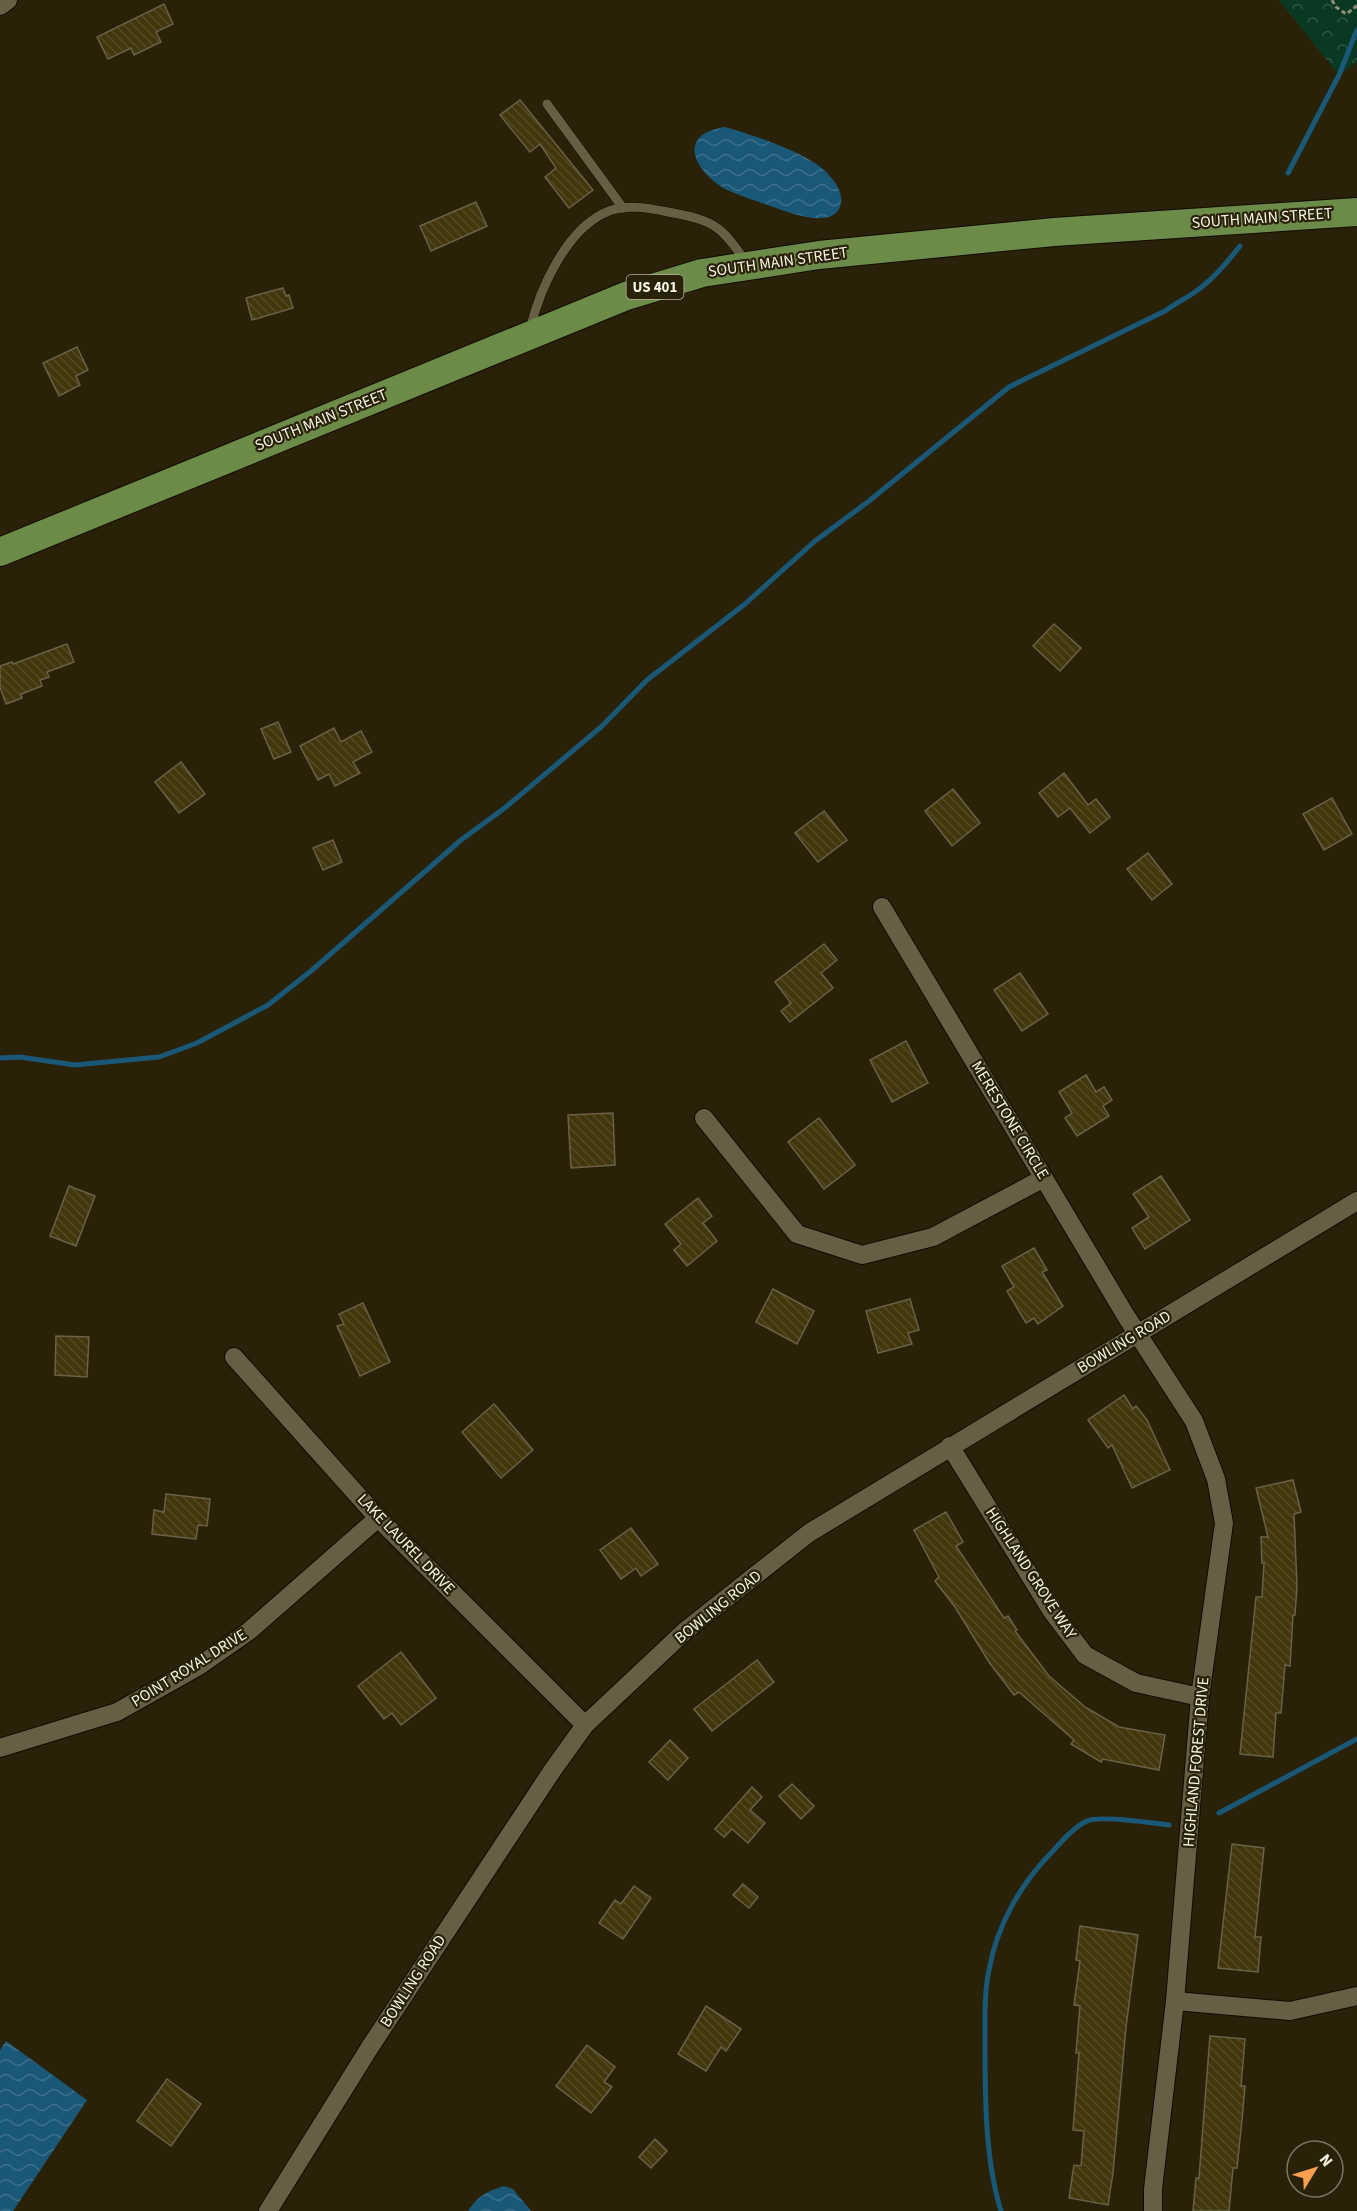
<svg xmlns="http://www.w3.org/2000/svg" width="1357" height="2211" viewBox="0 0 1357 2211" font-family="'Source Sans 3',sans-serif">
  <style>
    .forest { fill: url(#forest-crowns) }
    .water { fill: url(#water-waves) }
    .lines { fill: none; stroke-linecap: round; stroke-linejoin: round }
    .stream { stroke: #1a5878; stroke-width: 5 }
    .building { fill: url(#building-back-hatch); stroke: #6a6247; stroke-width: 1.5 }
    .service-casing { stroke: #120b00; stroke-width: 10 }
    .minor-casing { stroke: #120b00; stroke-width: 20 }
    .trunk-casing { stroke: #120b00; stroke-width: 30 }
    .path { stroke: #928c78; stroke-width: 3; stroke-dasharray: 4.5 3; stroke-linecap: butt }
    .service { stroke: #675f44; stroke-width: 9 }
    .minor { stroke: #675f44; stroke-width: 18 }
    .trunk { stroke: #6c8a48; stroke-width: 28 }
    .labels { text-anchor: middle; dominant-baseline: central; stroke-width: 4.5; stroke-linejoin: round; paint-order: stroke }
    .shield { fill: #292209; stroke: #b9b4a2; stroke-width: 1.5 }
    .shield-label { font-size: 15px; font-weight: bold; fill: #f7f3e4 }
    .street-label { font-size: 16px; fill: #f7f3e4; stroke: #292209 }
  </style>
  <defs>
    <pattern id="forest-crowns" width="20" height="18" patternUnits="userSpaceOnUse" patternTransform="scale(1.5)"><rect width="20" height="18" fill="#0a3923"/><path d="M2 6a3 3 0 1 1 6 0M12 15a3 3 0 1 1 6 0" fill="none" stroke="#2e5643"/></pattern>
    <pattern id="water-waves" width="16" height="10" patternUnits="userSpaceOnUse" patternTransform="scale(1.5)"><rect width="16" height="10" fill="#1a5878"/><path d="M0 5q4-4 8 0t8 0" fill="none" stroke="#3c708b"/></pattern>
    <pattern id="building-back-hatch" width="6" height="6" patternUnits="userSpaceOnUse" patternTransform="scale(1.5)"><rect width="6" height="6" fill="#41360c"/><path d="M-1 5l2 2M0 0l6 6M5-1l2 2" fill="none" stroke="#544a24"/></pattern>
  </defs>
  <rect width="100%" height="100%" fill="#292209"/>
  <path class="forest" d="M1279,0h78v62l-18,13z"/>
  <g class="water">
    <path d="M724,127c27,7 81,25 101,44 8,8 18,19 16,32 -5,28 -51,10 -68,4 -16,-6 -33,-11 -48,-18 -15,-8 -41,-33 -26,-51 6,-7 17,-9 25,-11z"/>
    <path d="M6,2041l81,59 -74,111h-13v-161z"/>
    <path d="M504,2186l9,3 18,22h-63c10,-15 19,-20 36,-25z"/>
  </g>
  <g class="lines">
    <g class="stream">
      <path d="M1288,173l51,-98 18,-45"/>
      <path d="M0,1058l20,-1 55,8 84,-8 38,-14 71,-38 43,-34 150,-131 45,-33 95,-80 46,-47 98,-76 70,-63 54,-40 140,-114 156,-76c8,-6 16,-10 24,-15 21,-13 36,-31 51,-50"/>
      <path d="M1219,1813l138,-74"/>
      <path d="M1001,2211c-16,-51 -16,-115 -16,-168 0,-24 -1,-49 4,-73 8,-45 32,-87 64,-119 9,-10 21,-24 34,-30 12,-6 67,2 82,4"/>
    </g>
  </g>
  <g class="building">
    <path d="M164,4l9,20 -17,8 5,10 -27,13 -3,-7 -23,11 -11,-22z"/>
    <path d="M520,100l73,90 -24,18 -24,-31 11,-9 -16,-24 -10,8 -30,-37z"/>
    <path d="M476,202l11,24 -56,25 -11,-25z"/>
    <path d="M283,288l3,8 3,-1 4,13 -41,12 -6,-22z"/>
    <path d="M77,347l11,23 -12,6 4,9 -21,11 -16,-33z"/>
    <path d="M1054,624l27,24 -21,23 -27,-25z"/>
    <path d="M67,644l7,18 -27,10 2,5 -9,3 2,6 -21,8 1,4 -16,6 -6,-17v-21l12,-4 1,2z"/>
    <path d="M278,722l13,30 -17,7 -13,-30z"/>
    <path d="M334,728l7,14 20,-11 11,21 -19,10 7,11 -25,13 -6,-12 -11,6 -18,-34z"/>
    <path d="M181,762l24,32 -26,19 -24,-31z"/>
    <path d="M1064,773l24,32 8,-6 14,18 -20,16 -20,-25 -12,9 -19,-24z"/>
    <path d="M953,789l27,34 -28,23 -27,-35z"/>
    <path d="M1332,798l20,36 -28,16 -21,-36z"/>
    <path d="M824,811l23,29 -29,22 -23,-29z"/>
    <path d="M333,840l9,22 -19,8 -10,-22z"/>
    <path d="M1148,853l24,31 -20,16 -25,-31z"/>
    <path d="M824,944l13,16 -16,13 12,15 -43,34 -9,-11 10,-8 -16,-21z"/>
    <path d="M1020,973l28,41 -26,17 -28,-41z"/>
    <path d="M906,1041l22,42 -36,19 -22,-42z"/>
    <path d="M1086,1075l10,17 8,-5 8,13 -9,6 6,10 -32,20 -12,-18 7,-5 -13,-21z"/>
    <path d="M613,1113l2,52 -44,3 -3,-53z"/>
    <path d="M819,1118l36,47 -31,24 -36,-47z"/>
    <path d="M1161,1176l29,44 -45,29 -13,-21 17,-11 -16,-23z"/>
    <path d="M69,1186l26,10 -19,50 -26,-10z"/>
    <path d="M698,1198l14,18 -9,7 14,18 -30,25 -13,-16 7,-6 -16,-20z"/>
    <path d="M1034,1248l13,22 -5,2 21,34 -25,18 -4,-6 -8,5 -19,-32 7,-4 -12,-21z"/>
    <path d="M773,1289l41,22 -17,33 -41,-22z"/>
    <path d="M910,1299l9,31 -11,3 4,11 -34,9 -12,-42z"/>
    <path d="M363,1303l27,59 -30,14 -23,-50 7,-2 -5,-10z"/>
    <path d="M56,1336l33,1 -2,40 -32,-2z"/>
    <path d="M1124,1395l9,14 3,-3 11,14 23,50 -38,18 -20,-43 -4,3 -20,-28z"/>
    <path d="M494,1404l39,46 -32,28 -39,-46z"/>
    <path d="M1293,1480l8,32 -7,2 3,73 -2,28h-2l-3,51 -5,-1 -4,48h-5l-3,44 -33,-3 16,-157h6l2,-34h-2l-1,-26h7l-12,-49z"/>
    <path d="M166,1494l44,5 -3,27 -9,-1 -2,14 -44,-5 2,-24 10,2z"/>
    <path d="M946,1512l17,30 -7,4 48,72 4,-2 9,14 -2,1 34,45 36,31 34,20 46,8 -6,35 -56,-11 -2,3 -30,-18 3,-4 -55,-48 -5,3 -25,-33 -34,-55 -20,-26 4,-4 -25,-47z"/>
    <path d="M631,1528l27,36 -17,12 -5,-8 -15,11 -21,-29z"/>
    <path d="M401,1652l35,46 -35,27 -9,-12 -8,6 -26,-33z"/>
    <path d="M757,1660l17,22 -62,49 -18,-22z"/>
    <path d="M670,1740l18,18 -20,22 -19,-18z"/>
    <path d="M792,1784l22,22 -13,13 -22,-23z"/>
    <path d="M752,1787l10,10 -12,13 15,13 -17,20 -16,-14 -8,8 -9,-8z"/>
    <path d="M1232,1844l32,4 -9,89h6l-3,35 -40,-4z"/>
    <path d="M743,1884l15,13 -9,11 -16,-13z"/>
    <path d="M634,1886l17,12 -28,41 -24,-16 16,-23 6,4z"/>
    <path d="M1080,1926l58,9 -12,92 -13,146 -5,32 -39,-7 5,-33 7,1 3,-35 -11,-1 6,-77h-3l4,-47 -6,-1 6,-44 -4,-1z"/>
    <path d="M706,2006l35,23 -15,22 -5,-4 -15,24 -28,-17z"/>
    <path d="M1210,2036l35,3 -4,47h4l-3,34 -5,48h-4l-4,43h-36l3,-33h3z"/>
    <path d="M587,2045l28,22 -11,15 8,5 -21,26 -35,-27z"/>
    <path d="M167,2079l34,25 -30,42 -34,-25z"/>
    <path d="M655,2139l12,12 -16,17 -12,-11z"/>
  </g>
  <g class="lines">
    <g class="service-casing">
      <g id="service">
        <path d="M547,104l76,104"/>
        <path d="M530,330c9,-40 37,-103 79,-119 18,-7 40,-3 59,1 43,8 53,12 77,49"/>
      </g>
    </g>
    <g class="minor-casing">
      <g id="minor">
        <path d="M0,6l8,-6"/>
        <path d="M882,907l244,409 68,105 22,58 8,44 -24,174 -25,304 -22,188v22"/>
        <path d="M704,1118l93,116 65,21 71,-18 111,-59"/>
        <path d="M234,1357l144,161 207,207"/>
        <path d="M950,1446l101,164 34,45 51,28 64,14"/>
        <path d="M0,1748l117,-36 82,-46 50,-35 129,-113"/>
        <path d="M1175,2001l115,10 67,-15"/>
        <path d="M268,2211l102,-164 182,-276 33,-46 100,-94 124,-98 548,-332"/>
      </g>
    </g>
    <g class="trunk-casing">
      <path id="trunk" d="M0,552l626,-256 76,-23 117,-18 235,-23 303,-20"/>
    </g>
    <path class="path" d="M1332,0l4,7 10,7 11,-8"/>
    <use href="#service" class="service"/>
    <use href="#minor" class="minor"/>
    <use href="#trunk" class="trunk"/>
  </g>
  <g class="labels">
    <rect class="shield" x="626.5" y="275" width="57" height="24" rx="4.5"/>
    <g class="shield-label">
      <text x="655" y="287">US 401</text>
    </g>
    <g class="street-label">
      <text transform="translate(1262 218) rotate(-4)">SOUTH MAIN STREET</text>
      <text transform="translate(778 262) rotate(-8)">SOUTH MAIN STREET</text>
      <text transform="translate(321 420) rotate(-22)">SOUTH MAIN STREET</text>
      <text transform="translate(1010 1120) rotate(59)">MERESTONE CIRCLE</text>
      <text transform="translate(1124 1342) rotate(-31)">BOWLING ROAD</text>
      <text transform="translate(406 1544) rotate(46)">LAKE LAUREL DRIVE</text>
      <text transform="translate(1031 1573) rotate(57)">HIGHLAND GROVE WAY</text>
      <text transform="translate(718 1607) rotate(-39)">BOWLING ROAD</text>
      <text transform="translate(189 1668) rotate(-32)">POINT ROYAL DRIVE</text>
      <text transform="translate(1196 1762) rotate(-85)">HIGHLAND FOREST DRIVE</text>
      <text transform="translate(413 1981) rotate(-57)">BOWLING ROAD</text>
    </g>
  </g>
  <g transform="translate(1315 2169) rotate(52)"><circle r="28" fill="#292209" stroke="#7b7661" stroke-width="1.5"/>
  <path d="M0-4.5L10 22L0 15L-10 22Z" fill="#fa9f4e"/>
  <text y="-9" font-size="16" font-weight="bold" text-anchor="middle" fill="#f7f3e4">N</text>
  </g>
</svg>
